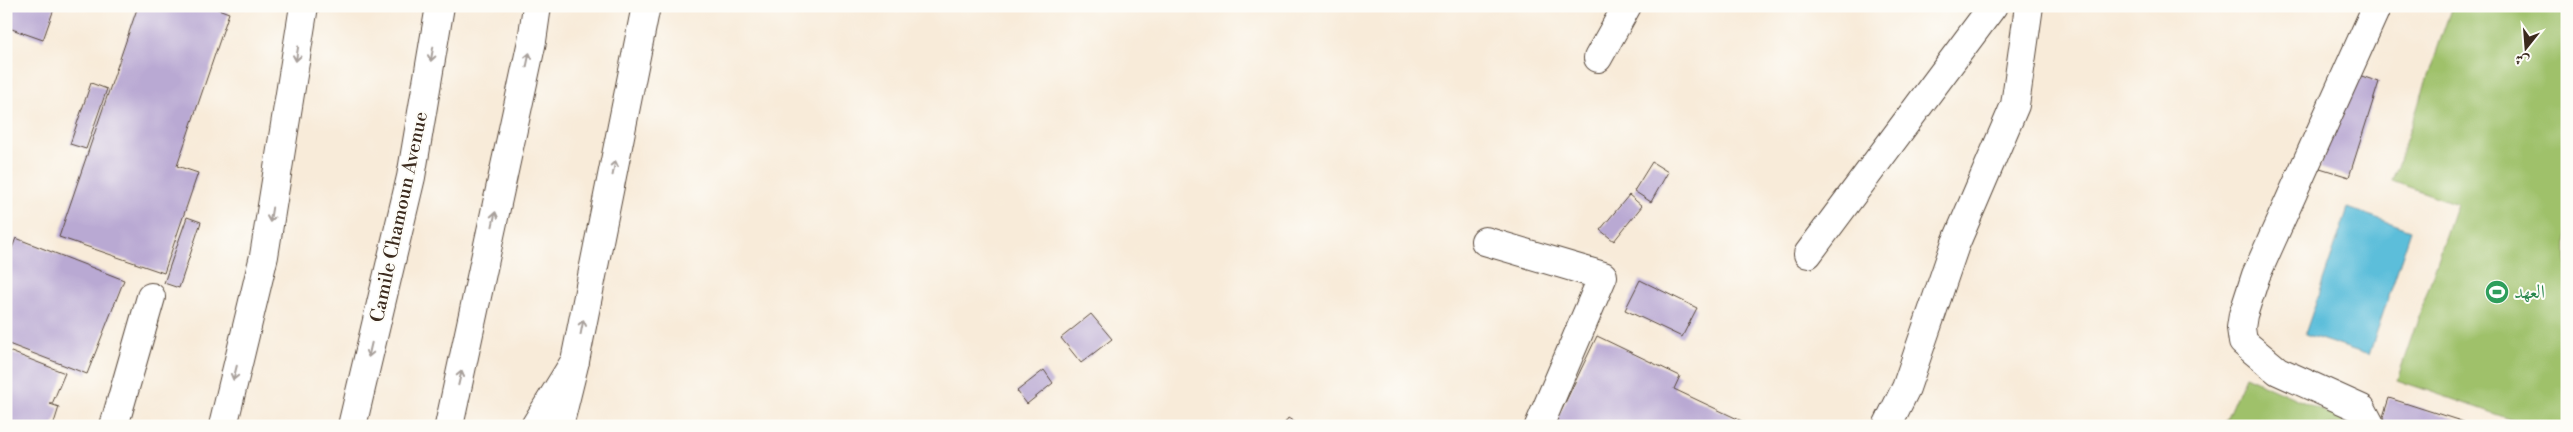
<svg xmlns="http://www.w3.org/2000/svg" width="2573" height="432" viewBox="0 0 2573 432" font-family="'Libre Bodoni',Amiri,serif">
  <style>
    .green { fill: #9fc16a; stroke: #6d7644 }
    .water { fill: #5cbeda; stroke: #4c747c }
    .building { fill: #b9a9d3 }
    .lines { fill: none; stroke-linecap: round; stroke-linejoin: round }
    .minor-casing { stroke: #57473a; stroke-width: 30 }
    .major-casing { stroke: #57473a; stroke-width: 30 }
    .highway-casing { stroke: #57473a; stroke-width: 30 }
    .minor { stroke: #fff; stroke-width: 28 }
    .major { stroke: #fff; stroke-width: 28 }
    .highway { stroke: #fff; stroke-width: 28 }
    .oneway { stroke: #a79f9a }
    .labels { text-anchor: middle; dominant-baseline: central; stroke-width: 4; stroke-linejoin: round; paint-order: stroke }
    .street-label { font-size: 19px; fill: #3b2a1e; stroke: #fdfcf7 }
    .leisure-label { font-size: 19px; fill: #27864d; stroke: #fdfcf7; text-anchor: start }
  </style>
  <rect width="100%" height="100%" fill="#fdfcf7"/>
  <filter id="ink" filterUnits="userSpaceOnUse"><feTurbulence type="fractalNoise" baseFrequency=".02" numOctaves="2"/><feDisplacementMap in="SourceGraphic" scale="10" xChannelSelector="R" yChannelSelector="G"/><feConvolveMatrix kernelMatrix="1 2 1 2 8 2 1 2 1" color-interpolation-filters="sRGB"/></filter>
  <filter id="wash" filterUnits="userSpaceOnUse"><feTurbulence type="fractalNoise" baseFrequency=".0096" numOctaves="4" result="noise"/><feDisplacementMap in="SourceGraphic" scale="20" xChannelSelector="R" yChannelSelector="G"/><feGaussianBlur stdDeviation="1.12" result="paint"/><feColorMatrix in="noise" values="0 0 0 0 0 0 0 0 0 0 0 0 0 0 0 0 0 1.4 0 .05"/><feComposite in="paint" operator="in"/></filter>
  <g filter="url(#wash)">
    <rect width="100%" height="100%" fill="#f8ebd9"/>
    <g class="green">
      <path d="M2452,6h115v420h-37l-133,-46 60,-176 -65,-23z"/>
      <path d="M2245,376l110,49 -132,1z"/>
    </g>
    <path class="water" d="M2348,208l63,22 -42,125 -64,-21z"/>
    <g id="blocks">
      <g class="building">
        <path d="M6,6h49l-12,34 -37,-13z"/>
        <path d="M138,6h72l19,7 -52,153 21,7 -34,100 -105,-36z"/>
        <path d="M2350,72l29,10 -30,95 -29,-9z"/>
        <path d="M91,83l16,6 -21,60 -16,-5z"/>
        <path d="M1652,162l16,10 -17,30 -17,-11z"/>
        <path d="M1629,195l13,11 -28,35 -14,-11z"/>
        <path d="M187,217l14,5 -22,66 -15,-5z"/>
        <path d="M16,238l108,42 -37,94 -81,-31v-80z"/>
        <path d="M1640,280l57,28 -15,29 -57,-27z"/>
        <path d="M1091,314l21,25 -31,24 -20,-25z"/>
        <path d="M1597,336l83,40 -6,13 72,34 -1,3h-191z"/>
        <path d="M6,350l59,23 -13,31h-2l9,3 -6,19h-47z"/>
        <path d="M1044,370l9,13 -26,21 -10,-13z"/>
        <path d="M2389,398l75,24 -1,4h-83z"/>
        <path d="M1288,418l13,8h-18z"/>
      </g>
    </g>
  </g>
  <g filter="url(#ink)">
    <use href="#blocks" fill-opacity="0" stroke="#57473a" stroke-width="1"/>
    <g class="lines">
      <g class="minor-casing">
        <g id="minor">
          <path d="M1598,58l29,-52"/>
          <path d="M1485,241l118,35 -64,150"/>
          <path d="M1808,254l185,-248"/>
          <path d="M114,426l37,-129"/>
          <path d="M1887,426l19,-38 49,-143 60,-140 14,-99"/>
          <path d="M2371,426l-9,-17 -84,-38 -35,-29 -2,-14 2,-13 13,-40 121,-269"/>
        </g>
      </g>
      <g class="major-casing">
        <g id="major">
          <path d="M223,426l41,-170 40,-250"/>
          <path d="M559,426l16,-65 71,-355"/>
        </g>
      </g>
      <g class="highway-casing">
        <g id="highway">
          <path d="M352,426l59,-249 29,-171"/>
          <path d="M449,426l83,-385 5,-35"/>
          <path d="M535,426l40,-65"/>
        </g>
      </g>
      <use href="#minor" class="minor"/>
      <use href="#major" class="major"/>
      <use href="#highway" class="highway"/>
    </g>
    <defs><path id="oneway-shaft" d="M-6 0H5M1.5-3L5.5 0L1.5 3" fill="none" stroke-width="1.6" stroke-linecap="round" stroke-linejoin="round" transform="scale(1.25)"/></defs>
    <g class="oneway">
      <use href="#oneway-shaft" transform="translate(297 54) rotate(99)"/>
      <use href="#oneway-shaft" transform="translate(432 54) rotate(100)"/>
      <use href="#oneway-shaft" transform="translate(528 60) rotate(-78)"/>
      <use href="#oneway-shaft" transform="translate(614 168) rotate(-79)"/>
      <use href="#oneway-shaft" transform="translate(271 215) rotate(99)"/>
      <use href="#oneway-shaft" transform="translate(494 219) rotate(-78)"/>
      <use href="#oneway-shaft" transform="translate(582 327) rotate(-79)"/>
      <use href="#oneway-shaft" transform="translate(370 350) rotate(103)"/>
      <use href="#oneway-shaft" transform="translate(235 373) rotate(104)"/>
      <use href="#oneway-shaft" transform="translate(460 378) rotate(-77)"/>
    </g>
  </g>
  <defs>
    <g id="stadium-disc" transform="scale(1.25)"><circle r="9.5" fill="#2e9e5b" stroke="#fdfcf7"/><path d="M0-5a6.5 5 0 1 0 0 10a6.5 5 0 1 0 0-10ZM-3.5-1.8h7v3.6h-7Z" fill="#fff"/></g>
  </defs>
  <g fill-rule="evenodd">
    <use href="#stadium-disc" x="2497" y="292"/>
  </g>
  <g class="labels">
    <g class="street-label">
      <text transform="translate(399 217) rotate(-78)">Camile Chamoun Avenue</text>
    </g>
    <g class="leisure-label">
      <text x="2514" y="292">العهد</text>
    </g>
  </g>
  <rect width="2573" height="432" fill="none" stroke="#fdfcf7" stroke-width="25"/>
  <g transform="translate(2526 48) rotate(197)" stroke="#fdfcf7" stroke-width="4" paint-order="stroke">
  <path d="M0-4L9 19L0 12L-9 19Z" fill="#3b2a1e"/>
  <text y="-8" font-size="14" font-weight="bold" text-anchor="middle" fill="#3b2a1e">ش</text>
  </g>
</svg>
